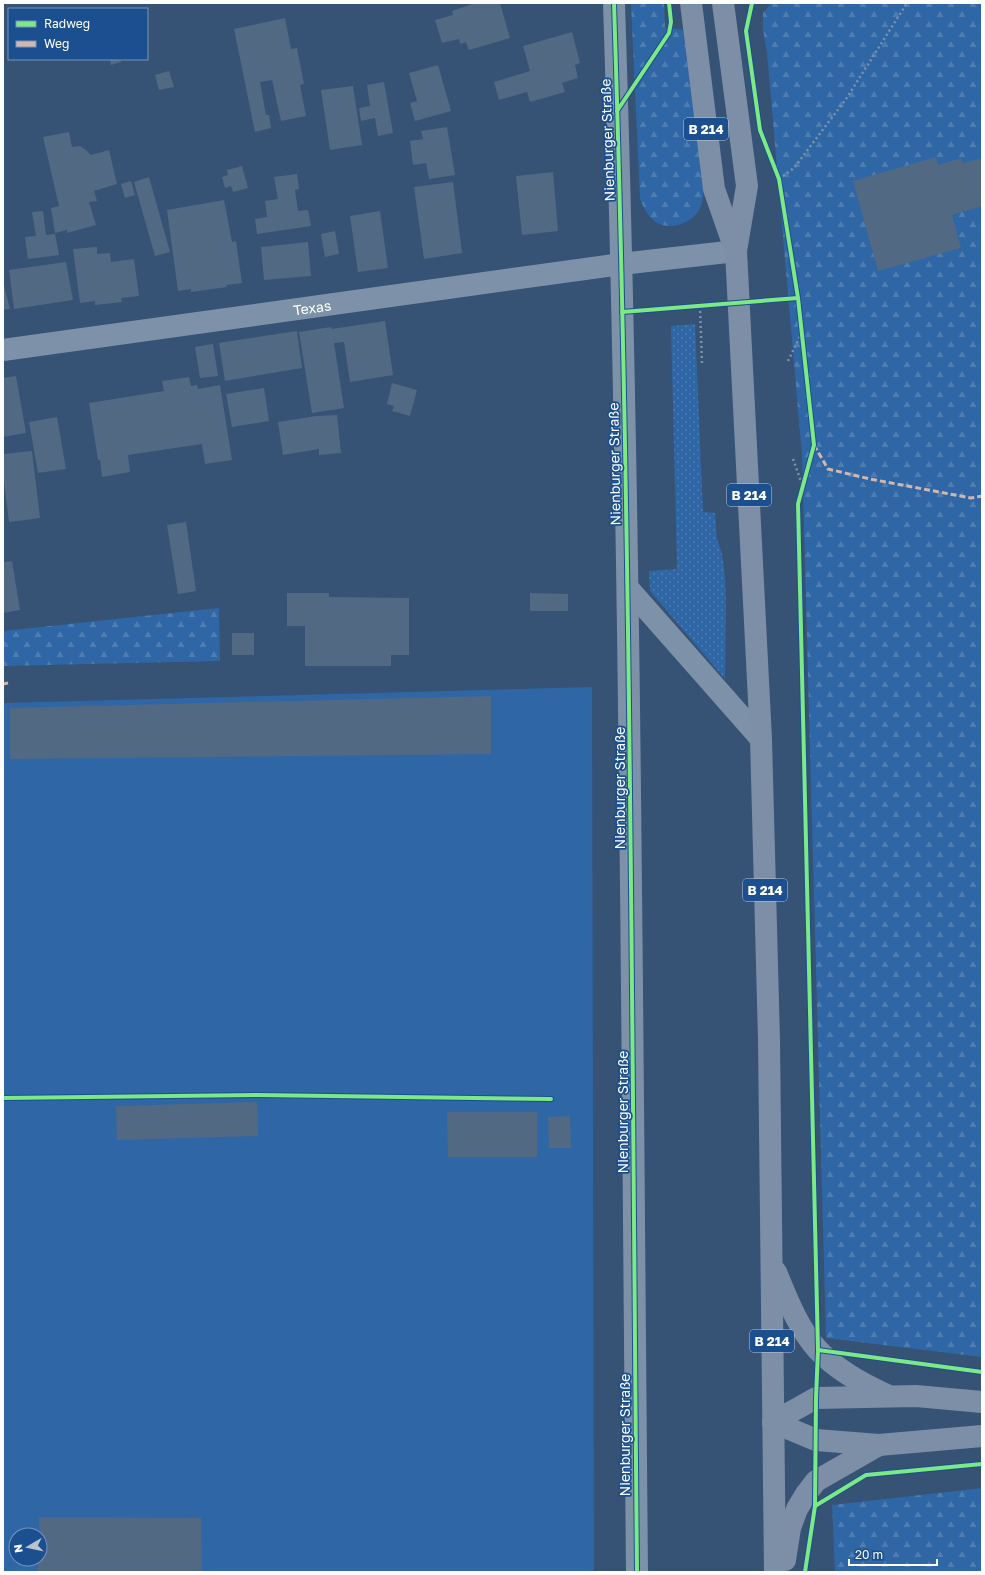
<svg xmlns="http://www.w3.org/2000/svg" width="985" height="1575" viewBox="0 0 985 1575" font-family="'Golos Text',sans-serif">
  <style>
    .grass { fill: url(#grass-dots) }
    .forest { fill: url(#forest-firs) }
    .pitch { fill: #2f66a5; fill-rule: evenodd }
    .building { fill: #526984 }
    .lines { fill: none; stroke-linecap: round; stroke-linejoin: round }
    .path { stroke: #7d92a8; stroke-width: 2.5; stroke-dasharray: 2 3; stroke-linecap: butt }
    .minor { stroke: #7d92a8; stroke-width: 22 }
    .major { stroke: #7d8ea7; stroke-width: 22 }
    .quiet { stroke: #d1b7ad; stroke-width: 3; stroke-dasharray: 6 3; stroke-linecap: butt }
    .cycleway-casing { stroke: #1b4f8f; stroke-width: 6 }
    .cycleway { stroke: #7ce984; stroke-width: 4 }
    .labels { text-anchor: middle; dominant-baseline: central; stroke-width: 3.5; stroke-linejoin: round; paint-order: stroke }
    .shield { fill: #1b4f8f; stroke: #bbcadd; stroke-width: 1 }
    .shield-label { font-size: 13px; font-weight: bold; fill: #fff }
    .street-label { font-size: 14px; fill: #fff; stroke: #1b4f8f }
  </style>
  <defs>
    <pattern id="grass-dots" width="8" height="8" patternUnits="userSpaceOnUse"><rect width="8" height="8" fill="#2f66a5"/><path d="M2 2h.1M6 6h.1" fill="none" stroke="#4e7db2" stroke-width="1.8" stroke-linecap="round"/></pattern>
    <pattern id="forest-firs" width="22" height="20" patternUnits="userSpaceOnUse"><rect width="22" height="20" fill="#2f66a5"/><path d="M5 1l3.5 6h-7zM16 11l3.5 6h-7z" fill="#4e7db2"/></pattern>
  </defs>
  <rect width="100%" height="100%" fill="#365274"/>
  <path class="grass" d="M695,324l8,188 12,1 2,26 5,15 3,22 1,23 -1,80 -75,-88 -1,-20 28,-2 -6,-243z"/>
  <g class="forest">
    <path d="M631,3h33l1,24 18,3 20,154c0,7 1,15 -2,22 -7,18 -35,28 -50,12 -5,-5 -8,-12 -11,-19z"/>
    <path d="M771,3h211v1354l-156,-19 -24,-883 -35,-402 -4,-24v-16z"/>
    <path d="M219,608l1,53 -217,5v-35z"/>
    <path d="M982,1488v84h-147l-3,-67z"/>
  </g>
  <path class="pitch" d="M592,687l2,885h-591v-869zM16,1535h24v24h-24z"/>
  <g class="building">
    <path d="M475,3h25l10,35 -41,12 -3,-8 -6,2 -1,-5 -17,4 -7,-23 18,-5 -1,-4z"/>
    <path d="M285,18l6,31 6,-1 7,36 -4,1 6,31 -25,5 -9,-41 -12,2 6,33h3l2,13 -16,4 -21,-103z"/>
    <path d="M572,32l8,31 -5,2 3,13 -16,5 3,9 -35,10 -3,-10 -28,8 -5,-18 36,-11 -7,-25z"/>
    <path d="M110,59h10l1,3 -10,3z"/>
    <path d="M438,65l13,46 -36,10 -5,-18 7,-2 -8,-28z"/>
    <path d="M169,71l5,16 -15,3 -4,-15z"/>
    <path d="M384,82l9,51 -15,3 -3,-18 -14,3 -2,-13 11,-2 -3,-21z"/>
    <path d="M353,86l9,59 -32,5 -9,-60z"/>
    <path d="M447,127l8,48 -26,4 -3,-16 -13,2 -3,-24 13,-2 -2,-8z"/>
    <path d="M69,132l3,15 8,-1 6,4 5,5 18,-5 8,34 -23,7 3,10 -8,1 7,23 -29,8v-3l-12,3 -4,-25 8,-2 -16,-69z"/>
    <path d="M936,157l2,8 23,-7 2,5 19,-5v48l-30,9 9,33 -83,23 -25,-90z"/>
    <path d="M242,166l6,22 -15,4 -2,-6 -6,2 -3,-11 6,-2 -1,-5z"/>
    <path d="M553,172l5,59 -36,4 -6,-59z"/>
    <path d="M297,174l2,15 -4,1 3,21 10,-1 3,16 -54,8 -2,-15 12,-2 -2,-16 13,-2 -4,-22z"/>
    <path d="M149,177l21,75 -15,4 -21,-74z"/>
    <path d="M131,181l4,14 -10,3 -4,-14z"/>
    <path d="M453,182l9,71 -38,6 -10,-72z"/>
    <path d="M224,200l8,42 4,-1 6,42 -16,2 1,2 -36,5v-3l-13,2 -11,-81z"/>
    <path d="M43,211l3,24 9,-1 4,21 -31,4 -3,-22 11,-1 -4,-24z"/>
    <path d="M380,211l8,57 -30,4 -8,-56z"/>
    <path d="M335,231l4,23 -14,3 -4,-23z"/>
    <path d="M308,242l3,34 -47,4 -3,-33z"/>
    <path d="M97,247v7l13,-1 1,9 23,-3 5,37 -18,2 1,4 -27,3v-4l-15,2 -7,-54z"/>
    <path d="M66,262l7,38 -59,9 -5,-39z"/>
    <path d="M3,281l7,28 -7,1z"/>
    <path d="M385,321l8,54 -43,7 -6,-40 -10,1 10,65 -32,5 -13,-81 32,-5 1,2z"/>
    <path d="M297,331l5,37 -77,13 -6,-38z"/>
    <path d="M213,344l5,32 -18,2 -5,-31z"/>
    <path d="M16,376l10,57 -23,4v-59z"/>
    <path d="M189,377l2,9 6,-1 1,4 22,-4 12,75 -27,4 -3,-20 -74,11 2,17 -28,5 -2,-17h-2l-9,-57 75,-12 -2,-10z"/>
    <path d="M392,383l25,7 -7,26 -18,-5 2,-5 -7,-2z"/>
    <path d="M264,388l5,33 -37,6 -6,-33z"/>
    <path d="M337,415l4,38 -22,2v-6l-36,6 -5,-33 38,-6z"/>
    <path d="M57,417l9,52 -28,4 -9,-51z"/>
    <path d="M32,451l8,67 -31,4 -6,-49v-19z"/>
    <path d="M186,522l10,69 -18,3 -11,-69z"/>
    <path d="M12,561l8,49 -17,3v-51z"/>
    <path d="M287,593h42v4l80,1v57h-18v11h-86v-40h-18z"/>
    <path d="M530,593l38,1v17h-38z"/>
    <rect x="232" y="633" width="22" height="22"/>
    <path d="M491,696v58l-481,5v-51z"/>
    <path d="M257,1102l1,34 -141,4 -1,-34z"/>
    <path d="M447,1112h90v45h-89z"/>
    <path d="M570,1116l1,32h-22l-1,-31z"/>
    <path d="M39,1517l162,1 1,54h-164v-13h2z"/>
  </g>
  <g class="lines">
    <g class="path">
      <path d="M779,179l15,-11 52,-69 61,-96"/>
      <path d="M700,306l2,58"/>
      <path d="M788,361l14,-29"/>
      <path d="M793,459l10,28"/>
    </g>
    <g class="minor">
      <path d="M614,3c17,523 18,1046 23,1569"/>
      <path id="s1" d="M3,350l618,-86 115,-13"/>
      <path d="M628,588l133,151"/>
    </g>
    <g class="major">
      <path d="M691,3l23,186 21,60"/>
      <path d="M723,3l24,183 -11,65 25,488 8,301 6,532"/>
      <path d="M776,1272c11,27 22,56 42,78 19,20 44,34 69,45"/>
      <path d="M773,1422l43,-24 100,-2 66,6"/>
      <path d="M773,1422l43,18 63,5 103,-9"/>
      <path d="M785,1560l5,-32 7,-19 9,-15 10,-13 63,-36"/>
    </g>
    <g class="quiet">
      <path d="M814,445l14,24 42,10 101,19 11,-2"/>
      <path d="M3,684l5,-1"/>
    </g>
    <g class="cycleway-casing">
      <g id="cycleway">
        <path d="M614,3c17,523 18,1046 23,1569"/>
        <path d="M752,3l-6,28 14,99 19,49 19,119 16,147 -16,59 20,846 -2,48 -1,108 -10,66"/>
        <path d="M617,111l52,-78 2,-11 -2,-19"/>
        <path d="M622,312l176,-14"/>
        <path d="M3,1098l255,-3 293,4"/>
        <path d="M818,1350l164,22"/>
        <path d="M815,1506l51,-31 116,-11"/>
      </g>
    </g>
    <use href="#cycleway" class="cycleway"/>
  </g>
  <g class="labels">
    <g class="shield">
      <rect x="684" y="118" width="44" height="22" rx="3"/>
      <rect x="727" y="484" width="44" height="22" rx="3"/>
      <rect x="743" y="879" width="44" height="22" rx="3"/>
      <rect x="750" y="1330" width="44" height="22" rx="3"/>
    </g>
    <g class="shield-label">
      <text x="706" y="129">B 214</text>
      <text x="749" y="495">B 214</text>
      <text x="765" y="890">B 214</text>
      <text x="772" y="1341">B 214</text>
    </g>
    <g class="street-label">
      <text transform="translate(607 140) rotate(-92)">Nienburger Straße</text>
      <text stroke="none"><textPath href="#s1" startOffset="312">Texas</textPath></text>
      <text transform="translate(614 464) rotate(-91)">Nienburger Straße</text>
      <text transform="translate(619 788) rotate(-90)">Nienburger Straße</text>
      <text transform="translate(622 1112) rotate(-90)">Nienburger Straße</text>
      <text transform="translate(624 1435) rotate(-90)">Nienburger Straße</text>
    </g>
  </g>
  <rect width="985" height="1575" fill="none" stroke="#ffffff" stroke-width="8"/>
  <rect x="8" y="8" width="140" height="52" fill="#1b4f8f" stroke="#7695bc"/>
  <rect x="16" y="21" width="20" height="6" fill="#7ce984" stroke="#7695bc"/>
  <text x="44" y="28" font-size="12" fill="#ffffff">Radweg</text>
  <rect x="16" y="41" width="20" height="6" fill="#d1b7ad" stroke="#7695bc"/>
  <text x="44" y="48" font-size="12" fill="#ffffff">Weg</text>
  <g transform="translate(28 1547) rotate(261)"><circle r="19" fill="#1b4f8f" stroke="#7695bc"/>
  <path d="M0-3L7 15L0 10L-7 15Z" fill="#b9c2ce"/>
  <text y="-6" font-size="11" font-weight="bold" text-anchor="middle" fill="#ffffff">N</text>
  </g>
  <path d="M849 1559v6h88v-6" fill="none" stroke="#ffffff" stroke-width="2"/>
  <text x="855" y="1559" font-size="12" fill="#ffffff" stroke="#1b4f8f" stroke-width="3" paint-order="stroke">20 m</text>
</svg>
